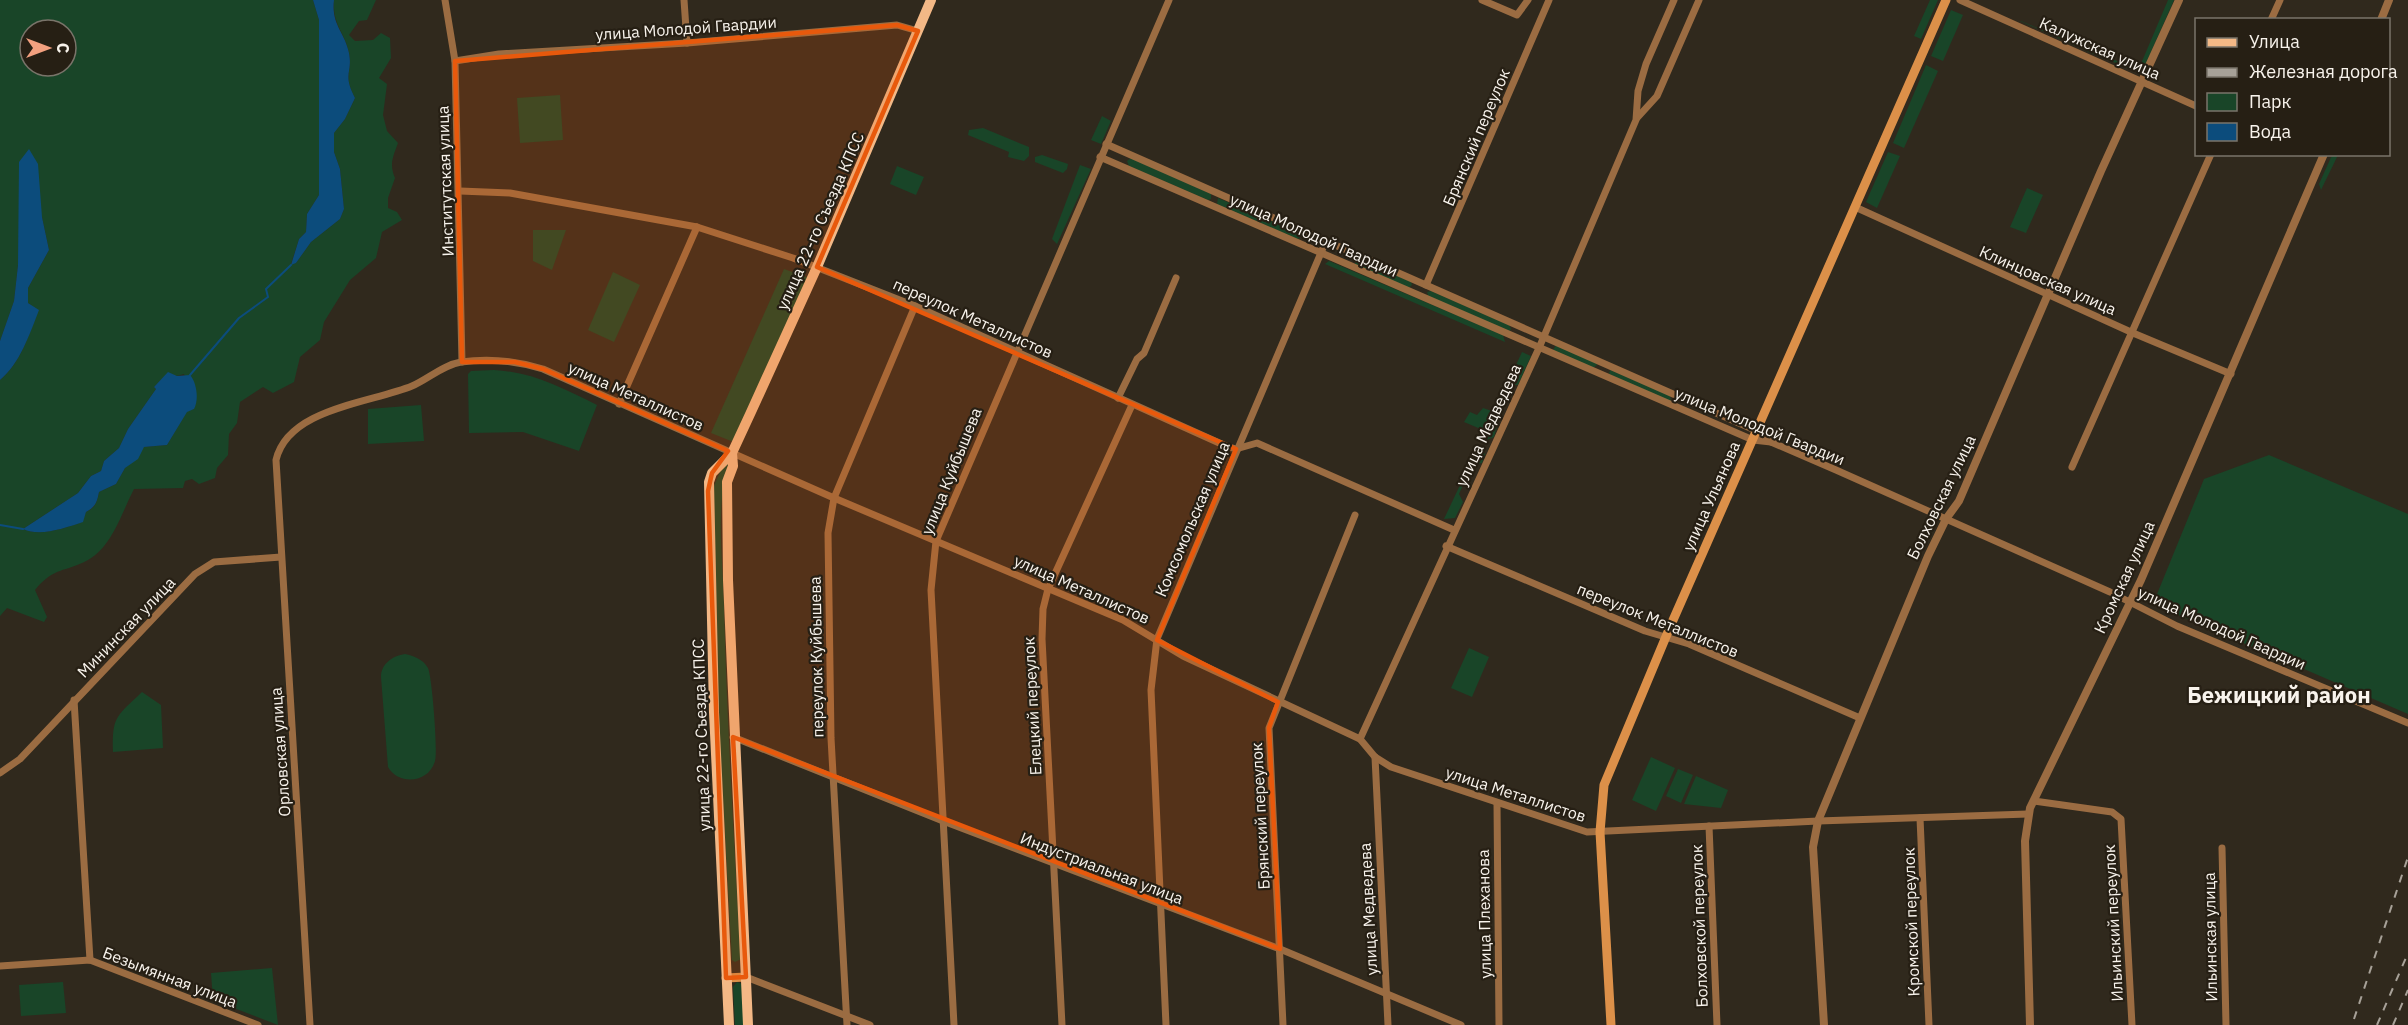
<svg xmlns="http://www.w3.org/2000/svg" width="2408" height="1025" viewBox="0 0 2408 1025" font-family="'IBM Plex Sans',sans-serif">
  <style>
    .green { fill: #194528; fill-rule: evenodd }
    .water { fill: #0c4c7c }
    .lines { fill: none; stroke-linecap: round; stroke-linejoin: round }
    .stream { stroke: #0c4c7c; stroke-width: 2 }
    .minor { stroke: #9b6c42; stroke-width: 7 }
    .tertiary { stroke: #9b6c42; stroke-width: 8 }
    .secondary { stroke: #dc9049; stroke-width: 9 }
    .primary { stroke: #f3b886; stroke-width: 10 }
    .rail { stroke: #a7a198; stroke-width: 2; stroke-dasharray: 8 8; stroke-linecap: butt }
    .marked { fill: #e8590c; fill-opacity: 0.2; stroke: #e8590c; stroke-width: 4.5; stroke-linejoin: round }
    .labels { text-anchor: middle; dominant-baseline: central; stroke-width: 4.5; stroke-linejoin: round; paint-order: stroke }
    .street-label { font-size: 16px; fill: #f8f3ec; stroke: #261f14 }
    .district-label { font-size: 22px; font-weight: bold; fill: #f8f3ec; stroke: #261f14 }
  </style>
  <rect width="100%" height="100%" fill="#30291d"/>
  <g class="green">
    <path d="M0,0h313l6,20v175l-12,19 -1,18 -7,7 -8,25 5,-1 15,-21 29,-23 4,-10 -4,-40 -6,-17v-19l11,-14 10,-21c-13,-25 -2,-24 -6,-45 -4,-21 -17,-28 -15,-53h42l-9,20 -8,1 -10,14 6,6 18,-1 8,-7 9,5 1,20 -12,20 8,6 -4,31 4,16 11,12c-5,14 -9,21 -3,35l-7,20v10l9,4 5,8 -20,12 -6,26 -26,22 -26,42 -4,18 -20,17 -6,25 -21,11 -10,-6 -23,15 -3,21 -8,11 -1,21 -11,13 -2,10 -16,6 -7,-5 -7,2 -2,7 -49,1c-12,23 -22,58 -46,71 -24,13 -33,6 -53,30l12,27 -3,5 -37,-14 -7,8v-236c20,-16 30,-47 38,-70l-10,-7v-15l21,-38 -7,-33 -24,48 -4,36 -14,40zM30,30h36v36h-36zM168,373l9,3 7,-2 10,35 -7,2 -20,34 -23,2 -19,21 -9,16 -17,8c-2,11 -4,16 -13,20l-4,10c-17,6 -42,15 -59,7l55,-36 13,-17 10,-5 3,-10 15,-13 9,-19 28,-40 -2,-2z"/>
    <path d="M1930,0h8l-17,39 -7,-3z"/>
    <path d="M2168,0h6l-30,68 -4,-2z"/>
    <path d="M1951,10l12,5 -20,46 -12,-5z"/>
    <path d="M2020,21h1l57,24 -2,1z"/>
    <path d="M2084,47l52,22 -1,2 -51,-21z"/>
    <path d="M1926,65l12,6 -34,77 -11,-5z"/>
    <path d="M560,95l3,45 -43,3 -3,-45z"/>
    <path d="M1102,116l9,5 -10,23 -10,-4z"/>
    <path d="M983,128l46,19v9l-5,5 -16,-4 1,-5 -41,-17 1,-5z"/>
    <path d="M1888,152l12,4 -23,52 -11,-6z"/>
    <path d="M1042,155l26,9 -1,5 -4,4 -28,-11v-5z"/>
    <path d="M2332,155h6l-17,35 -2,-6z"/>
    <path d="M1131,158l80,36v5l-3,1 -79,-34 -2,-5z"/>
    <path d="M1080,165l11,4 -34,75 -5,-5z"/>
    <path d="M897,166l27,11 -8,18 -26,-11z"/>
    <path d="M2027,188l16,7 -17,38 -16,-6z"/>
    <path d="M1218,198l82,35v5l-3,1 -80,-35z"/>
    <path d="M533,230h33l-14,40 -19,-9z"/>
    <path d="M1359,259l52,23 1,3 -4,3 -53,-23v-5z"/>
    <path d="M1329,261l174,74 2,7 -180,-78z"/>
    <path d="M784,269l28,10 -76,164 -25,-10z"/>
    <path d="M613,272l27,13 -26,57 -26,-12z"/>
    <path d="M1431,291l78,34 2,4 -1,2 -81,-33 -2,-6z"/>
    <path d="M1556,345l40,17 1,3 -4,3 -40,-18z"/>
    <path d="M1522,352l9,4 -13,29h-9l-16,35 4,6 -3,11 -10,4 -3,-1z"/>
    <path d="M494,370c39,2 68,18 103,35l-18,46 -56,-19 -54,1 -1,-59 3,-3z"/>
    <path d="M1610,370l60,25 1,7 -62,-28z"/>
    <path d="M421,405l3,36 -56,3v-35z"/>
    <path d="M1483,408l9,3 -9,19 -19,-8 6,-10 7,3z"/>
    <path d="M1478,447l7,7 -3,9 -10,2 -13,29 4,8 -8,16 -11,1z"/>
    <path d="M2269,455l139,59v200l-255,-110 51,-125z"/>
    <path d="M725,461l4,1c-14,45 -6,98 -5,145 3,117 10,234 17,352l-6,3 -3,-2 -13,-231 -6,-241z"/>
    <path d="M1469,648l20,9 -17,40 -21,-9z"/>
    <path d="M405,654c9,2 18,5 23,14 4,8 10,85 7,93 -6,22 -36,25 -47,6l-7,-90c0,-13 11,-21 24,-23z"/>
    <path d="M142,692l19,13 2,43 -50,4c-1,-36 3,-35 29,-60z"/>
    <path d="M1651,757l24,11 -19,43 -24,-11z"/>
    <path d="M1678,769l15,6 -12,28 -15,-7z"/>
    <path d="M1696,776l32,14 -7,18 -37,-4z"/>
    <path d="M272,968l6,57 -65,-25 -2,-27z"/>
    <path d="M63,982l3,31 -45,3 -2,-31z"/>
    <path d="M737,982l5,2 3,41h-10l-2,-38z"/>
  </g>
  <g class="water">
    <path d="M313,0h21c-3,25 11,32 15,53 4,21 -7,20 6,45l-10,21 -11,14v19l6,17 4,40 -4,10 -29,23 -15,21 -5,2 8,-26 7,-7 1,-18 12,-19v-175z"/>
    <path d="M29,149l9,15 4,53 7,33 -21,38v15l11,7c-9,23 -19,54 -39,70v-39l14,-40 4,-36 1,-103z"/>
    <path d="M168,372l9,4 13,-1c7,8 9,25 4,34l-7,3 -20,33 -23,2 -6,12 -13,9 -9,16 -17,8c-2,11 -4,15 -13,20l-3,10c-18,6 -43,15 -60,7l55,-36 13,-17 10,-5 3,-10 15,-13 9,-19 28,-40 -2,-2z"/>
  </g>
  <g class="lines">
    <g class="stream">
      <path d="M190,375l49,-57 29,-21 -2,-8 25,-24"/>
      <path d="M0,525l23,4"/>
    </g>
    <g class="minor">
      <path d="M445,0l10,61 7,301"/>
      <path d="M684,0l3,43"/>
      <path d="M1482,0l35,15 11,-15"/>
      <path d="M1960,0l236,106"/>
      <path d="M2271,20l9,-20"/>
      <path d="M455,61l44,-7 188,-11 210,-18 21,6"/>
      <path d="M1637,118l20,-22 42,-96"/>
      <path d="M1106,144l651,287 14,11"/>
      <path d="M1100,157l653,283 18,2 65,28 274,122 67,34 231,97"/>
      <path d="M460,191l50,2 187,34 96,31 122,48 311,140 10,3 21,-6 197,87"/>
      <path d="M1855,207l278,126 98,41"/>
      <path d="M1426,285l123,-285"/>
      <path d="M1118,398l19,-39 7,-6 32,-75"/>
      <path d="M619,404l78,-177"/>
      <path d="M2072,467l139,-313"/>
      <path d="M1446,546l199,85 44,13 171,74"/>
      <path d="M74,700l16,260"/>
      <path d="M733,737l210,84 337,128 181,76"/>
      <path d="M1360,739l179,-391 97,-228 2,-29 8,-27 28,-64"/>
      <path d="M1375,757l13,268"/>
      <path d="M0,773l20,-14 175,-185 19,-12 67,-5"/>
      <path d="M2034,801l78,11 9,7 11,206"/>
      <path d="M1497,803l2,222"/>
      <path d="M1920,818l9,207"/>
      <path d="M1709,826l8,199"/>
      <path d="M2222,848l4,177"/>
      <path d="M0,966l90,-6 168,65"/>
      <path d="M746,977l124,48"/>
      <path d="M310,1025l-34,-565c12,-52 95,-57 136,-74 16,-7 31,-21 49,-24 28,-4 56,-1 82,7l291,129 289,122 60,36 177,83 15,18 16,10 196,65 231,-11 210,-7"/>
      <path d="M847,1025l-16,-287 -3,-205 6,-35 81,-192"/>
      <path d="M954,1025l-23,-435 5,-49 233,-541"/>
      <path d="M1062,1025l-20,-386 1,-30 5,-20 84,-184"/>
      <path d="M1166,1025l-15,-335 6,-51 169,-398"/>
      <path d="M1283,1025l-14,-297 86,-213"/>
    </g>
    <g class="tertiary">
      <path d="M2381,20l8,-20"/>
      <path d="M1824,1025l-11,-178 5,-26 110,-265 18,-37 13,-18 142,-330 78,-171"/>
      <path d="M2030,1025l-5,-184 5,-33 111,-228 183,-426"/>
    </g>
    <g class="secondary">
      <path d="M726,978l20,-1"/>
      <path d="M1611,1025l-11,-193 4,-47 66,-158 276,-627"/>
    </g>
    <g class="primary">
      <path d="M732,453l1,13 -6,16 1,98 20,445"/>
      <path d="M729,1025l-15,-313 -5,-230 3,-9 20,-20 19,-41 66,-145 114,-267"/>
    </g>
    <g class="rail">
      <path d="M2354,1019l54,-162"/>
      <path d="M2377,1025l31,-72"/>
      <path d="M2393,1025l15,-35"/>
    </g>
  </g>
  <path class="marked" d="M897,25l21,6 -101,236 419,182 -79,191 121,62 -9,26 11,221 -547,-212 13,240 -20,1 -18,-487 4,-18 16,-22 -185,-82 -28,-7h-53l-7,-301z"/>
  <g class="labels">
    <g class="street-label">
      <text transform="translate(686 28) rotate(-4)">улица Молодой Гвардии</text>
      <text transform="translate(2100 48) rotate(24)">Калужская улица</text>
      <text transform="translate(1476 137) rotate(-67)">Брянский переулок</text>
      <text transform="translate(445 181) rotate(-92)">Институтская улица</text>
      <text transform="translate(820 221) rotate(-66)">улица 22-го Съезда КПСС</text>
      <text transform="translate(1314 235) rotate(24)">улица Молодой Гвардии</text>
      <text transform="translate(2048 280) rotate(24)">Клинцовская улица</text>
      <text transform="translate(973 318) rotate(24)">переулок Металлистов</text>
      <text transform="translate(636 396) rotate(24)">улица Металлистов</text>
      <text transform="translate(1488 425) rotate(-65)">улица Медведева</text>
      <text transform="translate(1760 426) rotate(22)">улица Молодой Гвардии</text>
      <text transform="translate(951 471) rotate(-68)">улица Куйбышева</text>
      <text transform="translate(1711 496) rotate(-66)">улица Ульянова</text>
      <text transform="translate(1941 497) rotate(-64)">Болховская улица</text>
      <text transform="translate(1192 519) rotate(-67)">Комсомольская улица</text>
      <text transform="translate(2124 577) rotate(-65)">Кромская улица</text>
      <text transform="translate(1082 589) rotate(24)">улица Металлистов</text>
      <text transform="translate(1658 620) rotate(22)">переулок Металлистов</text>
      <text transform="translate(126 627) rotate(-46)">Мининская улица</text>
      <text transform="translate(2222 628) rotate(24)">улица Молодой Гвардии</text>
      <text transform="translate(816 657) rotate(-91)">переулок Куйбышева</text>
      <text transform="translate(1032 706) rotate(-93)">Елецкий переулок</text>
      <text transform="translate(701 735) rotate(-92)">улица 22-го Съезда КПСС</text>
      <text transform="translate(280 752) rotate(-94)">Орловская улица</text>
      <text transform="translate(1516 794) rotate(18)">улица Металлистов</text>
      <text transform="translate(1260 816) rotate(-93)">Брянский переулок</text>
      <text transform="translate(1102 868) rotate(21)">Индустриальная улица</text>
      <text transform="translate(1368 909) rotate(-93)">улица Медведева</text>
      <text transform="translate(1484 914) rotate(-91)">улица Плеханова</text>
      <text transform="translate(1911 922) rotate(-92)">Кромской переулок</text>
      <text transform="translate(2113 923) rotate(-93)">Ильинский переулок</text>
      <text transform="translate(1699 926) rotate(-92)">Болховской переулок</text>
      <text transform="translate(2210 937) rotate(-91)">Ильинская улица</text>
      <text transform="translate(170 977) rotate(21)">Безымянная улица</text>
    </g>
    <g class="district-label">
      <text x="2279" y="694">Бежицкий район</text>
    </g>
  </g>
  <rect x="2195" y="18" width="195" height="138" fill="#261f14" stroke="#7a746a" stroke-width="1.5"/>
  <rect x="2207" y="38" width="30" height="9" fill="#f3b886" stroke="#7a746a" stroke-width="1.5"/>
  <text x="2249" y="48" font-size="18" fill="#f8f3ec">Улица</text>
  <rect x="2207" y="68" width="30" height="9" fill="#a7a198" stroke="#7a746a" stroke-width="1.5"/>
  <text x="2249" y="78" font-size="18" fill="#f8f3ec">Железная дорога</text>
  <rect x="2207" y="93" width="30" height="18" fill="#194528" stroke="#7a746a" stroke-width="1.5"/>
  <text x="2249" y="108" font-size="18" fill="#f8f3ec">Парк</text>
  <rect x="2207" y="123" width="30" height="18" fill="#0c4c7c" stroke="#7a746a" stroke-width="1.5"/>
  <text x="2249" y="138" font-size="18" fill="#f8f3ec">Вода</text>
  <g transform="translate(48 48) rotate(90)"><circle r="28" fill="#261f14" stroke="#7a746a" stroke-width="1.5"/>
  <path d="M0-4.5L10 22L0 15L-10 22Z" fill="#f2a07f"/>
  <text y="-9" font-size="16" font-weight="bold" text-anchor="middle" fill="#f8f3ec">С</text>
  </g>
</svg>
